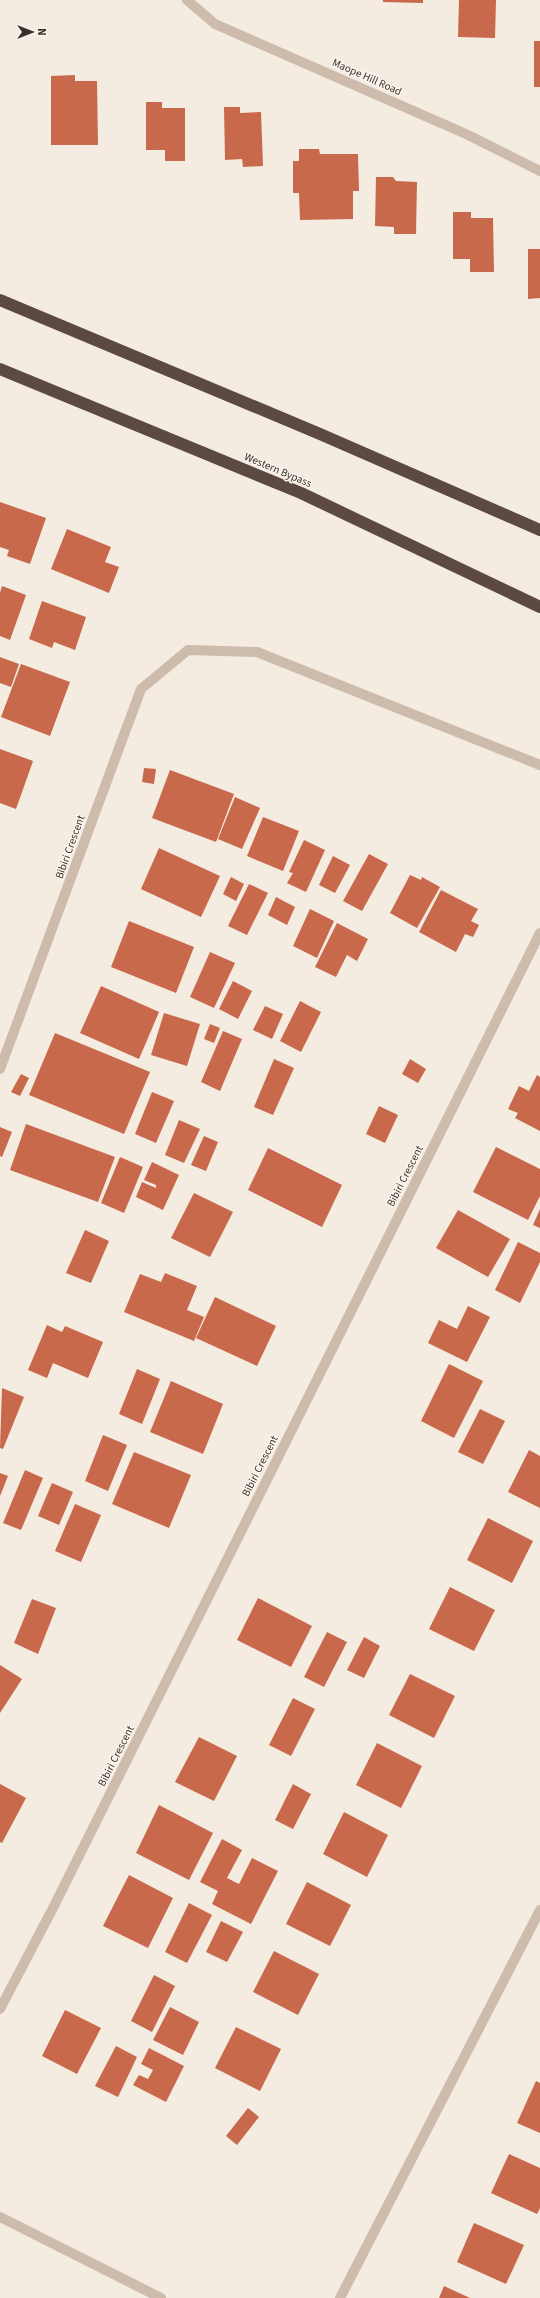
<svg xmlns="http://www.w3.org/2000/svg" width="540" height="2298" viewBox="0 0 540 2298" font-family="'Source Sans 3',sans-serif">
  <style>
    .building { fill: #c8694b }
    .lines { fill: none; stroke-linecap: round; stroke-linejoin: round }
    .minor { stroke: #cdbbac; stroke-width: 10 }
    .highway { stroke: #5c4a42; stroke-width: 12 }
    .labels { text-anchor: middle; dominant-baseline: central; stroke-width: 3; stroke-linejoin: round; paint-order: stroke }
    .street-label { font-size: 11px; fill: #3b302b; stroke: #fbf5ee }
  </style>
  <rect width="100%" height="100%" fill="#f4ebe1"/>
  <g class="building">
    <path d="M383,0h40v3l-40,-1z"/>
    <path d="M459,0h37l-1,38 -37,-1z"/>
    <rect x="534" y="41" width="6" height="46"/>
    <path d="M75,75v6h22l1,64h-47v-69z"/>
    <path d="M146,102h16v6h23v53h-20v-11h-19z"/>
    <path d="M224,107h16v6l21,-1 2,54 -20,1 -1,-8 -17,1z"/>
    <path d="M299,149h20l1,5h38l1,37h-6v28l-53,1 -1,-27h-6v-32h6z"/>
    <path d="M376,177h17l3,4 21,1 -1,52h-22v-7l-19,-1z"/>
    <path d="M453,212h18v6h22l1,54h-24v-13h-17z"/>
    <path d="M528,249h12v49l-12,1z"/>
    <path d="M0,502l46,16 -16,46 -23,-8 2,-6 -9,-3z"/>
    <path d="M67,529l44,18 -6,15 14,5 -10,26 -58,-24z"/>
    <path d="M2,586l24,9 -16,45 -10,-4v-43z"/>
    <path d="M42,601l44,16 -11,33 -21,-8 -2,6 -23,-9z"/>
    <path d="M0,657l19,7 -8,23 -11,-4z"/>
    <path d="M21,664l49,18 -20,54 -49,-19z"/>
    <path d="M0,749l33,12 -17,48 -16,-6z"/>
    <path d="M144,768l12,1 -2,15 -12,-2z"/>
    <path d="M170,770l64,24 -18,48 -64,-24z"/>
    <path d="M235,797l25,11 -18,41 -24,-10z"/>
    <path d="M263,817l36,14 -16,40 -36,-15z"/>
    <path d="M304,840l21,10 -19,42 -19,-9 6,-10 -4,-1z"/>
    <path d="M159,848l61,28 -19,41 -60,-28z"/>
    <path d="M369,854l19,10 -26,47 -19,-10z"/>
    <path d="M333,856l17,9 -15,28 -16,-8z"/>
    <path d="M410,875l11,5 1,-3 18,10 -23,41 -27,-15z"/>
    <path d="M231,877l13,7 -8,17 -13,-7z"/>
    <path d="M249,884l19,9 -21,42 -19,-9z"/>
    <path d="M441,890l37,19 -7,12 8,4 -6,12 -8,-3 -9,18 -37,-20z"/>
    <path d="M276,897l19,10 -8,18 -19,-10z"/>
    <path d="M310,909l24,12 -17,37 -24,-12z"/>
    <path d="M129,921l65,26 -18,46 -65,-26z"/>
    <path d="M337,923l31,16 -11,22 -10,-6 -11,22 -21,-10z"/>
    <path d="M210,952l25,11 -21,45 -24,-11z"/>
    <path d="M233,981l19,10 -14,28 -19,-10z"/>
    <path d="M101,986l58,26 -20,47 -59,-26z"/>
    <path d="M300,1001l21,11 -20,40 -21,-11z"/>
    <path d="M265,1006l18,8 -11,25 -19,-9z"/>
    <path d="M164,1013l36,11 -13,42 -36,-11z"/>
    <path d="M210,1024l10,4 -6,15 -10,-4z"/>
    <path d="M223,1031l19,8 -22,52 -19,-9z"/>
    <path d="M55,1033l95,39 -26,62 -95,-39z"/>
    <path d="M274,1059l20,9 -21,47 -19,-8z"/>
    <path d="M410,1059l16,10 -8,14 -16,-9z"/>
    <path d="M21,1074l8,4 -9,18 -9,-4z"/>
    <path d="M537,1075l3,2v54l-25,-13 3,-5 -10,-4 11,-23 10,5z"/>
    <path d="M152,1092l22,9 -18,42 -21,-9z"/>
    <path d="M379,1106l19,9 -13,28 -19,-9z"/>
    <path d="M179,1120l21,9 -16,34 -19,-8z"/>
    <path d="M26,1124l89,33 -17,45 -88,-32z"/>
    <path d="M0,1127l12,5 -10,25 -2,-1z"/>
    <path d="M204,1136l14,6 -12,29 -15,-6z"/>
    <path d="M496,1147l44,22v27l-12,24 -55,-28z"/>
    <path d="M268,1148l74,37 -20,42 -74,-37z"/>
    <path d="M120,1157l23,10 -19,46 -23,-10z"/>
    <path d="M152,1162l27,13 -16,35 -27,-13 6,-15 14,6v-3l-12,-5z"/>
    <path d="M194,1193l39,19 -23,45 -39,-19z"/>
    <path d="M540,1209v19l-7,-3z"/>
    <path d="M458,1210l52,29 -22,38 -52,-29z"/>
    <path d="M85,1230l24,11 -18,42 -25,-10z"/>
    <path d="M518,1242l22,11v9l-20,41 -25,-13z"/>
    <path d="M165,1273l32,13 -10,24 17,7 -10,24 -70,-29 16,-38 21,8z"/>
    <path d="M215,1297l61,29 -19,40 -61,-28z"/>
    <path d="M468,1306l22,11 -23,45 -39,-19 11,-23 18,9z"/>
    <path d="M47,1325l15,7 3,-6 38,16 -15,36 -35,-15 -6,15 -19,-8z"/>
    <path d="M449,1364l34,17 -29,57 -33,-17z"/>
    <path d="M137,1369l23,10 -18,45 -23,-10z"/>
    <path d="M171,1381l52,23 -20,50 -53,-22z"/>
    <path d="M2,1388l22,9 -21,52 -3,-1z"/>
    <path d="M480,1409l25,12 -22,43 -25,-12z"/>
    <path d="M103,1435l24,10 -19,46 -23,-10z"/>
    <path d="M529,1450l11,6v52l-32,-16z"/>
    <path d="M134,1452l57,23 -22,53 -57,-24z"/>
    <path d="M25,1470l18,8 -22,52 -18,-7z"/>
    <path d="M0,1473l8,3 -8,20z"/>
    <path d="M52,1483l21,9 -14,33 -21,-9z"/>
    <path d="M75,1504l26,11 -20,47 -26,-11z"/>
    <path d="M488,1518l45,23 -21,42 -45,-23z"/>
    <path d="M450,1587l45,23 -21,41 -45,-22z"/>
    <path d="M258,1598l54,28 -21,41 -54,-27z"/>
    <path d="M32,1599l24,9 -18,46 -24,-11z"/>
    <path d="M327,1632l20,10 -23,45 -20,-10z"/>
    <path d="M364,1637l16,9 -16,32 -17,-8z"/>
    <path d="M0,1665l22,14 -22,34z"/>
    <path d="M410,1674l45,22 -21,42 -45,-23z"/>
    <path d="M293,1698l22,11 -24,47 -22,-11z"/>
    <path d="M199,1737l38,19 -23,45 -39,-19z"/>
    <path d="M377,1743l45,23 -21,42 -45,-23z"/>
    <path d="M0,1784l26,14 -24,45 -2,-1z"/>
    <path d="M293,1784l18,10 -18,35 -18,-9z"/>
    <path d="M159,1805l54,28 -24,47 -53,-27z"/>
    <path d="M344,1812l44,23 -21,42 -44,-23z"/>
    <path d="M222,1839l20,11 -15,28 12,6 13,-26 26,13 -27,53 -39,-20 6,-13 -18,-9z"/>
    <path d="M129,1875l44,23 -25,50 -45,-22z"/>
    <path d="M307,1882l44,23 -21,41 -44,-22z"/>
    <path d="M189,1903l23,12 -25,48 -22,-11z"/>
    <path d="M221,1921l22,11 -16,30 -21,-10z"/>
    <path d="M274,1951l45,23 -21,41 -45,-23z"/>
    <path d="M154,1975l21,11 -23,46 -21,-11z"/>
    <path d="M170,2007l29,15 -16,33 -30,-15z"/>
    <path d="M65,2010l36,18 -24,46 -35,-18z"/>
    <path d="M236,2027l45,22 -21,42 -45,-23z"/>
    <path d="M116,2046l21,11 -19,40 -23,-11z"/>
    <path d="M149,2048l35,18 -18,36 -33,-17 6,-10 9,4 5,-9 -12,-6z"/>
    <path d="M536,2081l4,2v50l-23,-10z"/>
    <path d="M248,2108l11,9 -22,28 -11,-9z"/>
    <path d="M509,2154l31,14v40l-3,6 -46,-21z"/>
    <path d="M474,2223l50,22 -18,39 -49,-22z"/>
    <path d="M444,2286l26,12h-31z"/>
  </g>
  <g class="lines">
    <g class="minor">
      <path d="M187,0l28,24 251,110 74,37"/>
      <path d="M0,1069l141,-380 47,-39 69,2 283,113"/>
      <path d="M0,2009l53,-101 487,-975"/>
      <path d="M0,2217l161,81"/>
      <path d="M340,2298l200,-388"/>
    </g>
    <g class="highway">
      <path d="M0,300l320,134 220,96"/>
      <path d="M0,369l301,124 239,114"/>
    </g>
  </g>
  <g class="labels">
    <g class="street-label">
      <text transform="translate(367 77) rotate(24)">Maope Hill Road</text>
      <text transform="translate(278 470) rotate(23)">Western Bypass</text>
      <text transform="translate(70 847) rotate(-70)">Bibiri Crescent</text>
      <text transform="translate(405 1176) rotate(-63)">Bibiri Crescent</text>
      <text transform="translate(260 1466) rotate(-63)">Bibiri Crescent</text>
      <text transform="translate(116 1756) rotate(-63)">Bibiri Crescent</text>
    </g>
  </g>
  <g transform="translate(32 32) rotate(90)" stroke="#fbf5ee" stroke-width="3" paint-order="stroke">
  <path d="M0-3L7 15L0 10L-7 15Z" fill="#3b302b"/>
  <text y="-6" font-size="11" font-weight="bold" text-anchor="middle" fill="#3b302b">N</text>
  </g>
</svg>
